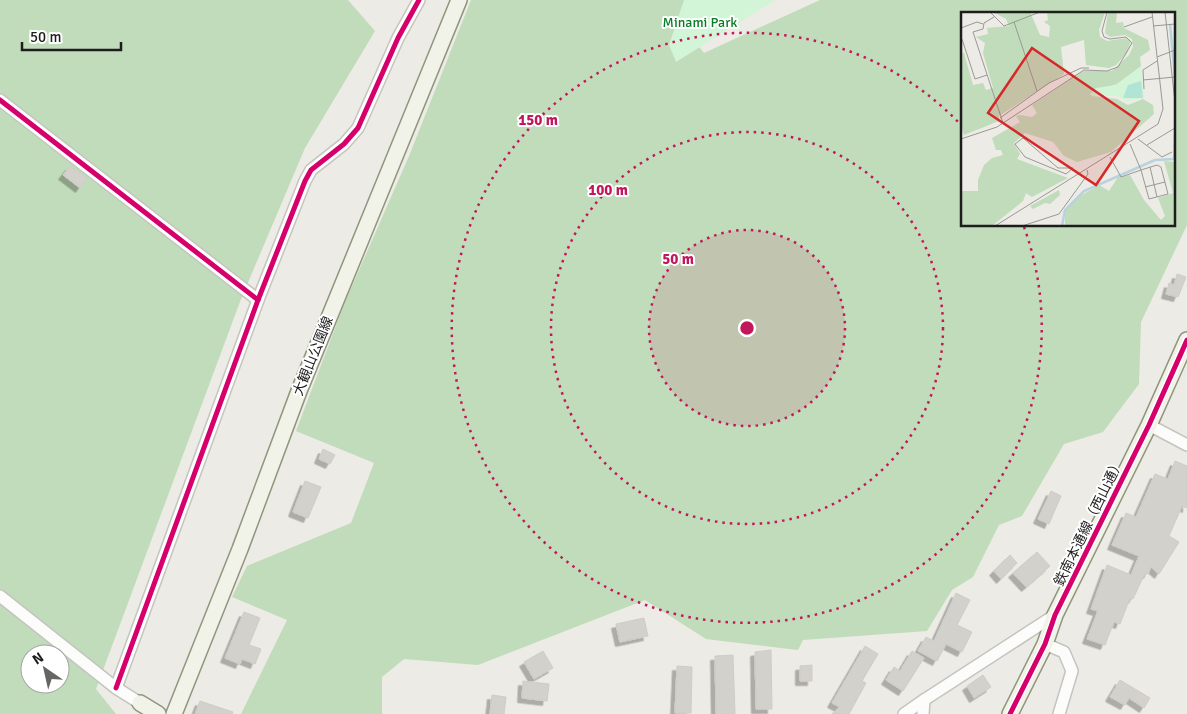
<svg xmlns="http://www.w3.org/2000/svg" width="1187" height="714" viewBox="0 0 1187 714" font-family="Signika,'Noto Sans JP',sans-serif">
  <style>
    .forest { fill: #c1dcba; fill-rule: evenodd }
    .park { fill: #d2f4d7 }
    .building { fill: #d2d1cc; stroke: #cfccc6; filter: url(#shadow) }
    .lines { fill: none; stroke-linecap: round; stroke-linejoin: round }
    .street-casing { stroke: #c4c4c1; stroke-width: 14 }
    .secondary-casing { stroke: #90967d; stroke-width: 18 }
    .street { stroke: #fcfcfb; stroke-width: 11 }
    .secondary { stroke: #f1f3e9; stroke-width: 15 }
    .cycleway-casing { stroke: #fff; stroke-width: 8 }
    .cycleway { stroke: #d6006c; stroke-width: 5 }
    .ring { fill: none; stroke: #c2185b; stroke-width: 2.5; stroke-dasharray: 2.5 5 }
    .labels { text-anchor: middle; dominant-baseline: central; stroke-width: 4; stroke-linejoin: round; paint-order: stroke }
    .park-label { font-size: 14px; fill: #087d24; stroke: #fff }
    .street-label { font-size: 14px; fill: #1d1d1d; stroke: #fff }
    .inset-river { fill: none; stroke: #b8d2e0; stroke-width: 2.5 }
    .inset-road { fill: none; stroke: #999995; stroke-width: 1 }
    .view { fill: #d62828; fill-opacity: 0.15; stroke: #d62828; stroke-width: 2.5 }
    .inset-edge { fill: none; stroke: #1d1d1d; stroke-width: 2.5 }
    .centre { fill: #c2185b; stroke: #fff; stroke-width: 2.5 }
    .ring-label { font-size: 15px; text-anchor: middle; font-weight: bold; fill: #c2185b; stroke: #fff; stroke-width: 4; stroke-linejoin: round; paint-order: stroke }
  </style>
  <defs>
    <filter id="shadow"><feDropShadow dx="-4.5" dy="4.5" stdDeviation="0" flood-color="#0004"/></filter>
  </defs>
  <rect width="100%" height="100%" fill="#ecebe5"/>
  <g class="forest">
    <path d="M0,0h348l27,31 -70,117 -64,151 -145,390 20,25h-116zM30,654h30v30h-30z"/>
    <path d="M471,0h215l-8,20 26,33 116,-53h367v225l-46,97 -2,62 -36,48 -39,12 -42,72 -23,9 -26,52 -21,13 -25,41 -124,9 -5,10 -92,-11 -61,-39 -167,65 -74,-6 -22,18v37h-141l46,-94 -55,-23 15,-31 104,-43 23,-60 -78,-32 49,-129 64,-146zM962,14h211v211h-211z"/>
  </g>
  <path class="park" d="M684,0h91l-99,62 -7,-17z"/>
  <g class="building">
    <path d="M70,166l17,12 -7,10 -17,-13z"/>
    <path d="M1177,274l9,3 -8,20 -12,-3 3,-11 5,2z"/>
    <path d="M323,449l12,6 -5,9 -11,-5z"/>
    <path d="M1175,461l12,5v42l-5,-2 -13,30 10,6 -20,32 -8,-7 -3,7 -3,-1 -12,26 -3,-1 -10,26 -6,-2 -9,23 -18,-6 11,-28 -7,-2 16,-44 24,10 8,-19 -27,-11 14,-32 10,4 19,-43 13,5z"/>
    <path d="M305,481l16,6 -13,31 -15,-6z"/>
    <path d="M1051,491l10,5 -12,28 -11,-5z"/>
    <path d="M1037,552l13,14 -24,21 -13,-14z"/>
    <path d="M1010,555l7,8 -16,16 -7,-8z"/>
    <path d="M956,593l14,7 -13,25 15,7 -10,20 -16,-8 -9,17 -19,-10 8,-14 8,4z"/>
    <path d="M244,612l16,6 -11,27 12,4 -6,15 -13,-5 -2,5 -15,-6z"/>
    <path d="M644,618l4,18 -28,6 -4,-18z"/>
    <path d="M865,646l13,8 -16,27 4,2 -17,31h-17l8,-7 -8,-4z"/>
    <path d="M771,650l1,59h-16l-1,-57z"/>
    <path d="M543,651l10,17 -19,11 -10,-17z"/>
    <path d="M912,651l12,7 -21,33 -17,-11 8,-13 6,4z"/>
    <path d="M733,655l2,59h-19l-1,-58z"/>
    <path d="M812,665v16h-12v-15z"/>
    <path d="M677,666l15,1 -1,46h-16z"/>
    <path d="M983,675l8,12 -17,11 -7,-12z"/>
    <path d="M1120,680l30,18 -6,10 -15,-10 -4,7 -15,-8z"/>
    <path d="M523,681l26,3 -2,17 -25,-3z"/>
    <path d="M492,695l14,2 -2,17h-14z"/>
    <path d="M200,701l33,11 -1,2h-37z"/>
  </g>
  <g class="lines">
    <g class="street-casing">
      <g id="street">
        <path d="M0,100l258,200"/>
        <path d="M1149,425l38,20"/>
        <path d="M0,596l116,92 24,15"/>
        <path d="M1045,644l19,8 8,19 -13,43"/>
        <path d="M116,688l142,-388 47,-119 6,-11 33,-26 14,-16 40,-90 21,-38"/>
        <path d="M924,700l131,-85"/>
        <path d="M904,714l20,-14 -1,14"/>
      </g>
    </g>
    <g class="secondary-casing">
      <g id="secondary">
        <path d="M140,703l18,11"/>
        <path d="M174,714l66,-165 59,-158 160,-391"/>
        <path d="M1010,714l35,-70 10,-29 94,-190 38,-85"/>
      </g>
    </g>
    <use href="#street" class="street"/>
    <use href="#secondary" class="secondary"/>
    <g class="cycleway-casing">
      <g id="cycleway">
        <path d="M0,100l258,200"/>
        <path d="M116,688l142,-388 47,-119 6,-11 33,-26 14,-16 40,-90 21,-38"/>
        <path d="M1010,714l35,-70 10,-29 94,-190 38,-85"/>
      </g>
    </g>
    <use href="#cycleway" class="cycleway"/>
  </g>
  <circle cx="747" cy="328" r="98" fill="#c2185b" fill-opacity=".12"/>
  <g class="ring">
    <circle cx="747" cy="328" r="98"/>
    <circle cx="747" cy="328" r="196"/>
    <path d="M1024 227A295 295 0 1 1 961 125"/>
  </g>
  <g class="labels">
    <g class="park-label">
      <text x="700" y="22">Minami Park</text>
    </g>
    <g class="street-label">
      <text transform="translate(313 356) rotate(-68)">大観山公園線</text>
      <text transform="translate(1089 522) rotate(-64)">鉄南本通線（西山通）</text>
    </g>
  </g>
  <g transform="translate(961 12)">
    <rect width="214" height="214" fill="#ecebe5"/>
    <path d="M32,0h37l10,23 9,2 1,-11 -6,-4 4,-2 -1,-8h58l-6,18 1,7 7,4 20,-3 4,3 -4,12 -11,12 -7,3 -23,-3 -2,-25 -23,7 3,27 -65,42v5l-35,14 -3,-10v-72h3l9,32 10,-2 3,7 7,-2 -10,-35 2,-10 -9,-6 12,-3 -1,-6 22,-2 -3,-7zM147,0h9l-1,11 7,-1 1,6 24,12 2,10 -10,7 1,9 -24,18 -25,8v4l25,3 11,6 15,-6 10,6 1,9 -43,38 -34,10 -13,-6 -11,-14 -28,-9 -11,10 6,11 -3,5 51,19 -36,19 -6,-4 -3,8 -31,25h-31v-35h17v-11l6,-15 8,-7 11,-3 -2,-5h-5l-4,-12 28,-16 -4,-6 4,-1 12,2 5,-4 -5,-8 51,-34h29l17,-16 4,-8 -1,-8 -7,-4 -15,2 -5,-4zM203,149l11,1v64h-110v-16l15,-14 19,-11 10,6 9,-14 12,-2 14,25 17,20 4,-4 -7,-18 15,-5zM98,178l1,5 -10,9 -5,-1 -12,6 -3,-3z" fill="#c1dcba"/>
    <path d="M180,55l3,31 -17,3 -10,-5 -28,-1 7,-7 20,-3z" fill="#d2f4d7"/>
    <path d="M180,69l2,17h-20l5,-13z" fill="#b0e5d6"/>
    <path class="inset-river" d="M209,12l5,53M213,147l1,-24M101,214l3,-16 19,-19 71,-31 19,-1"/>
    <path class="inset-road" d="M29,0l14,14 36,-14M204,0l10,90M33,5l-10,6 -1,6 -10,3 30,91M53,10l23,69M192,14l22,-2M163,15l28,-10M0,16l16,-6 6,2M1,27l13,40 12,-4M196,45l18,-7M182,68l32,-3M183,77l-1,-19 14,-9M39,106l49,-35 32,-15h8M62,126l35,30h15l-7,6 -41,-17 -10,-13zM0,127l36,-12 87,-57 23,1 11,-4 14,-24 -6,-6 -16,2 -6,-2 -2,-6 5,-19M177,127l24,18 10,-5M186,133l28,-17M149,145l11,20 20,-7 -11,-26M196,153l4,2 7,27 -19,5 -8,-29zM189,155l7,30M184,175l20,-5M34,214l163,-102 5,-15 -11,-97M61,214l37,-12 29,-40 -1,-4"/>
    <path class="view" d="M71,36l107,73 -43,64 -108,-72z"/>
    <rect width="214" height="214" class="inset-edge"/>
  </g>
  <circle cx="747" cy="328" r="8" class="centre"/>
  <g class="ring-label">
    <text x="538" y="125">150 m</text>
    <text x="608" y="195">100 m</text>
    <text x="678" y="264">50 m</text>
  </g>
  <g transform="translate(45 669) rotate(326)"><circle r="24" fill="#ffffff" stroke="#a5a5a5"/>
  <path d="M0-4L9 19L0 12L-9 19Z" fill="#656563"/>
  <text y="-8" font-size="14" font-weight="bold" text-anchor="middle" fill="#1d1d1d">N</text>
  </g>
  <path d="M22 42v8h99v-8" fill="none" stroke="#1d1d1d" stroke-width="2.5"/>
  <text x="30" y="42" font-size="15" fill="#1d1d1d" stroke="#ffffff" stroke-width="4" paint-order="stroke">50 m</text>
</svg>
